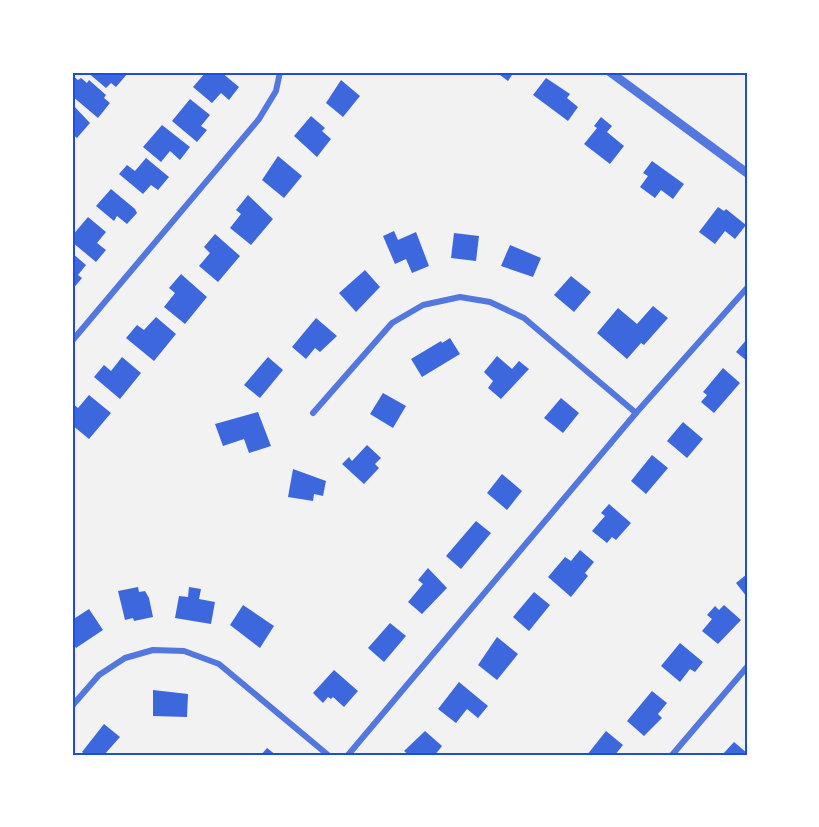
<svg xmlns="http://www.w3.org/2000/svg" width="819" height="827" viewBox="0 0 819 827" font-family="'Public Sans',sans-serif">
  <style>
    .building { fill: #3d67dc }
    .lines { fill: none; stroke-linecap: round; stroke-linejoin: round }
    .minor { stroke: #5277de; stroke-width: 6 }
    .tertiary { stroke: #5277de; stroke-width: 9 }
    .neatline { fill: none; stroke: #1d4ed8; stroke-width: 2 }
  </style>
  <rect width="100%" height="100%" fill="#f2f2f2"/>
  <g class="building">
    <path d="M87,72h39l2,1 -12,14 -5,-4 -5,5z"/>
    <path d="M206,72h15l18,15 -10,13 -8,-7 -9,10 -19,-16z"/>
    <path d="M496,72h18l-6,9z"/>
    <path d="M73,76l5,4 3,-2 6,5 2,-3 17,15 -2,3 6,5 -12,15 -26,-22z"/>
    <path d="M546,78l24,16 -3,4 11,9 -10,14 -35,-26z"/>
    <path d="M341,80l19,16 -17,21 -17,-14z"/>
    <path d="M190,99l20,16 -9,11 6,4 -10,12 -25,-21z"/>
    <path d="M72,104l18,19 -13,15 -5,-4z"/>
    <path d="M311,116l14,12 -3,3 9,8 -14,18 -23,-21z"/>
    <path d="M601,117l11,9 -5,6 17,14 -14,18 -26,-20 13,-16 -3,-2z"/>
    <path d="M162,125l28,22 -10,13 -10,-9 -9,11 -18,-15z"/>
    <path d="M278,156l24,20 -18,22 -22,-18z"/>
    <path d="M146,158l23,19 -11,13 -7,-5 -8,9 -24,-20 8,-9 8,6z"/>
    <path d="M652,161l32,23 -11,15 -12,-9 -6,8 -15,-11 8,-11 -5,-3z"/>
    <path d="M111,189l24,20 2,4 -10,11 -10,-8 -3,5 -18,-15z"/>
    <path d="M248,195l25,24 -22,26 -21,-17 11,-14 -5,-4z"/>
    <path d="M718,207l6,4 2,-2 20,16 -11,14 -10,-8 -10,13 -16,-12z"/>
    <path d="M88,217l18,15 -9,11 9,7 -10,12 -24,-20v-6z"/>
    <path d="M394,231l4,9 18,-8 13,34 -17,7 -6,-14 -11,5 -12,-28z"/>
    <path d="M454,233l25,3 -3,25 -25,-3z"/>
    <path d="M215,234l25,22 -22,26 -19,-16 11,-13 -6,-6z"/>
    <path d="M510,245l31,13 -8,19 -32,-11z"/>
    <path d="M72,253l14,12 -8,10 4,3 -10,12z"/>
    <path d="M365,270l15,17 -24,25 -17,-19z"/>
    <path d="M181,274l26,23 -22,27 -21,-17 11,-14 -6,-5z"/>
    <path d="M571,276l20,16 -17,20 -20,-17z"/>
    <path d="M653,306l15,12 -24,27 -3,-2 -14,16 -30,-26 21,-25 19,16z"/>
    <path d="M156,317l20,17 -22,27 -28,-23 11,-13 7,5z"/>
    <path d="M316,318l21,18 -17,16 -5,-4 -9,11 -14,-12z"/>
    <path d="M450,338l10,16 -38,23 -11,-18 30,-18 1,2z"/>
    <path d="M747,339v22l-11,-9z"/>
    <path d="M497,356l15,13 7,-8 10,8 -28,30 -13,-11 5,-7 -9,-9z"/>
    <path d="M122,357l19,16 -21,26 -26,-22 10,-12 7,6z"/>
    <path d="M268,357l15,13 -23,28 -16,-13z"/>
    <path d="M723,368l17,15 -26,30 -13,-11 6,-7 -4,-3z"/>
    <path d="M383,393l23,13 -13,22 -23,-14z"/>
    <path d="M89,395l22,18 -22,26 -17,-14v-22l6,5z"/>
    <path d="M561,398l18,15 -16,20 -19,-15z"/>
    <path d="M258,412l13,34 -22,7 -5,-14 -21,7 -8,-22z"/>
    <path d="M683,422l20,17 -16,19 -20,-17z"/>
    <path d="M367,445l14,13 -6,6 4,4 -15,16 -22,-20 7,-7 3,4z"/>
    <path d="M652,455l16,13 -22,26 -15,-13z"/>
    <path d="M293,469l33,12 -3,15 -9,-2 -1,7 -25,-4z"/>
    <path d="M502,474l20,17 -15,19 -20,-17z"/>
    <path d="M609,504l22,19 -15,17 -4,-3 -5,6 -15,-12 13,-15 -4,-3z"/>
    <path d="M476,521l15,12 -30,36 -15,-13z"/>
    <path d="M580,550l14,12 -9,11 3,3 -17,21 -23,-20 17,-20 6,4z"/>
    <path d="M428,568l19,20 -25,26 -14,-12 15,-18 -5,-4z"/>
    <path d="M747,574v23l-11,-14z"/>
    <path d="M138,587l1,5 6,-1 4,7 4,19 -19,4 -1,-3 -8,2 -7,-29z"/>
    <path d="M189,587l12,2 -2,10 16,3 -4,22 -36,-6 4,-22 9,1z"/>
    <path d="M534,592l16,13 -21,26 -16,-14z"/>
    <path d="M243,605l31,21 -14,22 -30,-23z"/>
    <path d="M724,605l17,15 -23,24 -16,-13 10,-12 -5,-4 8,-9 4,4z"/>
    <path d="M89,609l14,21 -27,18 -4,-5v-23z"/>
    <path d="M390,623l16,13 -22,26 -16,-14z"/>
    <path d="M497,637l21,17 -21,26 -19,-15z"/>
    <path d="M680,643l23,19 -8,10 -5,-3 -10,13 -19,-16z"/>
    <path d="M334,670l24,21 -14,16 -11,-10 -2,2 -3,-2 -5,6 -10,-10z"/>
    <path d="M459,682l29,24 -10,12 -11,-9 -11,14 -18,-14z"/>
    <path d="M153,690l35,4 -1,23 -34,-1z"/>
    <path d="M652,691l15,12 -9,11 4,4 -18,18 -17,-15z"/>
    <path d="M104,724l16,13 -16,18h-18l-4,-3z"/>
    <path d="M425,731l17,15 -7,9h-26l-5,-4z"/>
    <path d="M606,731l17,14 -8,10h-28z"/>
    <path d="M734,742l13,11v2h-25z"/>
    <path d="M267,748l9,7h-15z"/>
  </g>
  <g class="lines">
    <g class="minor">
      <path d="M72,341l187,-222 17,-28 4,-19"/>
      <path d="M313,413l79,-90 31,-18 37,-8 30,5 34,16 112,95"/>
      <path d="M72,706l27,-31 26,-17 28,-8 31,1 35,13 109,91"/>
      <path d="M348,755l288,-342 111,-125"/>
      <path d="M672,755l75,-88"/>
    </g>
    <path class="tertiary" d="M610,72l137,101"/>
  </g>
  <rect width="819" height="827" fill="none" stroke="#ffffff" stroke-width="147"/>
  <rect x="74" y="74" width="672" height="680" class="neatline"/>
</svg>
